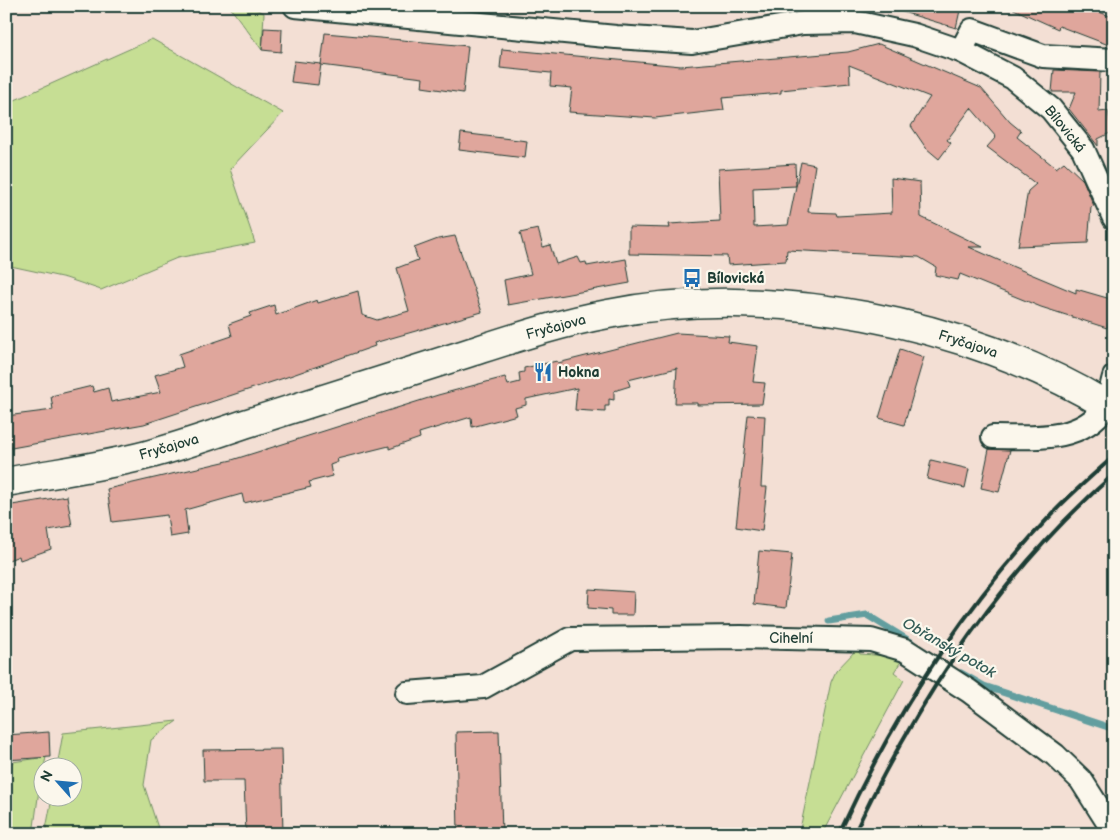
<svg xmlns="http://www.w3.org/2000/svg" width="1120" height="840" viewBox="0 0 1120 840" font-family="'Balsamiq Sans',sans-serif">
  <style>
    .green { fill: #c6de94; stroke: #728e64 }
    .lines { fill: none; stroke-linecap: round; stroke-linejoin: round }
    .stream { stroke: #629e9f; stroke-width: 7 }
    .building { fill: #dfa69c; stroke: #1f3d34 }
    .minor-casing { stroke: #1f3d34; stroke-width: 26 }
    .major-casing { stroke: #1f3d34; stroke-width: 31 }
    .minor { stroke: #fbf7ec; stroke-width: 22 }
    .major { stroke: #fbf7ec; stroke-width: 28 }
    .rail { stroke: #1f3d34; stroke-width: 4 }
    .labels { text-anchor: middle; dominant-baseline: central; stroke-width: 4.5; stroke-linejoin: round; paint-order: stroke }
    .street-label { font-size: 14px; fill: #1f3d34; stroke: #fbf7ec }
    .poi-label { font-size: 14px; font-weight: bold; fill: #1f3d34; stroke: #fbf7ec; text-anchor: start }
    .water-label { font-size: 15px; font-style: italic; fill: #355d58; stroke: #fbf7ec }
  </style>
  <rect width="100%" height="100%" fill="#f3dfd4"/>
  <filter id="ink" filterUnits="userSpaceOnUse"><feTurbulence type="fractalNoise" baseFrequency=".02" numOctaves="2"/><feDisplacementMap in="SourceGraphic" scale="10" xChannelSelector="R" yChannelSelector="G"/><feConvolveMatrix kernelMatrix="1 2 1 2 8 2 1 2 1" color-interpolation-filters="sRGB"/></filter>
  <g filter="url(#ink)">
    <g class="green">
      <path d="M229,6h20l15,7 -2,37z"/>
      <path d="M152,39l131,74 -53,56 25,74 -78,15 -76,32 -35,-12 -60,-13v-161z"/>
      <path d="M857,649l3,5 44,3 -10,15 10,8 -82,154h-23l32,-152 5,-11z"/>
      <path d="M177,721l-26,19 -7,45 16,49h-115l7,-36h20v-30l-15,-1 6,-34z"/>
      <path d="M46,757l-2,10 -2,1 -9,66h-27v-71z"/>
    </g>
    <g class="lines">
      <g class="stream">
        <path d="M829,621l38,-6 44,27"/>
        <path d="M961,673l23,13 130,43"/>
      </g>
    </g>
    <g class="building">
      <path d="M897,6h64l-5,22 -60,-18z"/>
      <path d="M1007,6h77l23,9 7,3v29l-55,-21 -1,3z"/>
      <path d="M264,28l18,1 -1,23 -19,-2z"/>
      <path d="M325,33l143,13 -5,47 -41,-6 1,-9 -102,-13z"/>
      <path d="M879,44l102,44 29,34 11,9 -4,6 39,31 8,-6 19,18 11,26 -3,1 -3,36 -70,3 10,-55 8,-7 -49,-37 9,-10 -25,-29 -24,32 4,3 -12,16 -13,-11 -15,-22 19,-29 -81,-32 1,18 -69,7v3l-59,5 2,12 -69,8 -86,-6 3,-24 -22,-2 1,-13 -51,-5 2,-19 179,17 167,-14z"/>
      <path d="M294,61l27,3 -3,21 -27,-3z"/>
      <path d="M1054,70l46,2 -1,40 9,-1 4,21 -14,7v7l-29,-37 7,-17h-24z"/>
      <path d="M461,133l66,8 -2,17 -66,-8z"/>
      <path d="M801,162l14,3 -7,47 28,1 1,3 55,-3 -1,-35 29,4 1,35 62,30h-14l45,20 62,26v-4l38,11 -7,28 -66,-21 -81,-33 -2,6 -23,-5 1,-8 -17,-10 -132,-7 -1,11 -58,4 -1,-9 -98,-2v-27l41,1 -1,-4 51,-3 -2,-52 77,-5 1,22 -43,2 1,39 34,-2z"/>
      <path d="M538,229l5,18 7,-2 6,19 22,-7 3,6 5,-1 1,4 39,-7 4,24 -122,22 -4,-25 27,-6 -11,-41z"/>
      <path d="M455,236l27,76 -108,31 1,3 -91,32 -140,46 -138,25v-33l47,-6 -2,-14 41,-10 2,6 14,-4 3,14 50,-10 -6,-17 28,-8 -4,-13 53,-18 -3,-12 22,-8 -1,-3 24,-8 2,10 41,-15 1,3 40,-12 4,24 15,5 32,-9 -12,-43 21,-8 -4,-12 24,-9z"/>
      <path d="M677,333l52,3 -1,6 30,4 -5,36 12,1 -3,21 -65,1v-2h-22l2,-35 -49,12 2,6 -16,5v9l-5,-1v7h-4v6l-30,-2 2,-22 -51,11v6l-11,3 2,7 -45,12 -1,-10 -52,16 1,5 -31,11v-3l-52,13 1,3 -8,3 2,11 -23,6 2,5 -67,16 -2,-9 -57,16 3,24 -18,3 -3,-22 -55,7 -5,-33 125,-29 206,-65 67,-18 3,8 12,-3 -1,-9 5,-1v-4l33,-7 1,2z"/>
      <path d="M900,349l24,8 -20,68 -25,-7z"/>
      <path d="M748,415l17,1 -4,71h6l-5,44 -26,-4z"/>
      <path d="M989,449l21,1 -11,42 -18,-4z"/>
      <path d="M931,460l38,9 -4,19 -38,-9z"/>
      <path d="M67,496l5,30 -24,4 3,19 -31,11 -1,-4 -13,5v-55z"/>
      <path d="M759,551l33,3 -6,54 -32,-4z"/>
      <path d="M589,589l45,3 -1,23h-22v-5l-23,-2z"/>
      <path d="M499,731l3,103h-44l-2,-102z"/>
      <path d="M49,732l1,25 -44,3v-25z"/>
      <path d="M281,749l2,85h-37l-2,-53h-40l-1,-31z"/>
    </g>
    <g class="lines">
      <g class="minor-casing">
        <g id="minor">
          <path d="M295,6l321,31 76,5 111,-19 52,-1 59,13 47,16 52,27 38,31 32,40 31,69"/>
          <path d="M961,51l11,-21 71,26 71,4"/>
          <path d="M993,437c39,0 87,6 112,-30 5,-8 6,-21 9,-30"/>
          <path d="M407,693l76,-6 87,-48 171,-2 130,3 34,10 64,41 86,64 26,25 33,52"/>
        </g>
      </g>
      <g class="major-casing">
        <path id="major" d="M6,482c47,-9 95,-15 141,-27 35,-9 70,-22 104,-33 71,-23 143,-45 214,-68 47,-15 94,-31 143,-40 161,-32 359,7 498,91"/>
      </g>
      <use href="#minor" class="minor"/>
      <use href="#major" class="major"/>
      <g class="rail">
        <path d="M839,834c54,-117 125,-228 214,-321 19,-20 40,-38 61,-57"/>
        <path d="M854,834c63,-133 148,-262 260,-360"/>
      </g>
    </g>
  </g>
  <defs>
    <g id="bus-bare" transform="scale(1.5)"><path d="M-5-6H5V4H4V6H2V4H-2V6H-4V4H-5ZM-3.5-4V0h7V-4ZM-3.5 1.2v1.5H-2V1.2ZM2 1.2v1.5H3.5V1.2Z" fill="#1f6fb2" stroke="#fbf7ec" stroke-width="2.5" paint-order="stroke"/></g>
    <g id="restaurant-bare" transform="scale(1.5)"><path d="M-5-6h1v4h1v-4h1v4h1v-4h1v5L-1.5 .5V6h-2V.5L-5-1ZM5-6V6H3V1.5H1.5Q1.5-4 5-6Z" fill="#1f6fb2" stroke="#fbf7ec" stroke-width="2.5" paint-order="stroke"/></g>
  </defs>
  <g fill-rule="evenodd">
    <use href="#bus-bare" x="692" y="278"/>
    <use href="#restaurant-bare" x="543" y="372"/>
  </g>
  <g class="labels">
    <g class="street-label">
      <text transform="translate(1065 129) rotate(51)">Bílovická</text>
      <text transform="translate(556 327) rotate(-15)">Fryčajova</text>
      <text transform="translate(968 344) rotate(18)">Fryčajova</text>
      <text transform="translate(169 447) rotate(-16)">Fryčajova</text>
      <text x="791" y="638">Cihelní</text>
    </g>
    <g class="poi-label">
      <text x="707" y="278">Bílovická</text>
      <text x="558" y="372">Hokna</text>
    </g>
    <g class="water-label">
      <text transform="translate(949 648) rotate(30)">Obřanský potok</text>
    </g>
  </g>
  <rect width="1120" height="840" fill="none" stroke="#fbf7ec" stroke-width="25"/>
  <rect x="12" y="12" width="1095" height="815" fill="none" stroke="#1f3d34" stroke-width="2" filter="url(#ink)"/>
  <g transform="translate(58 782) rotate(297)"><circle r="24" fill="#fbf7ec" stroke="#a3ada2"/>
  <path d="M0-4L9 19L0 12L-9 19Z" fill="#1f6fb2"/>
  <text y="-8" font-size="14" font-weight="bold" text-anchor="middle" fill="#1f3d34">N</text>
  </g>
</svg>
